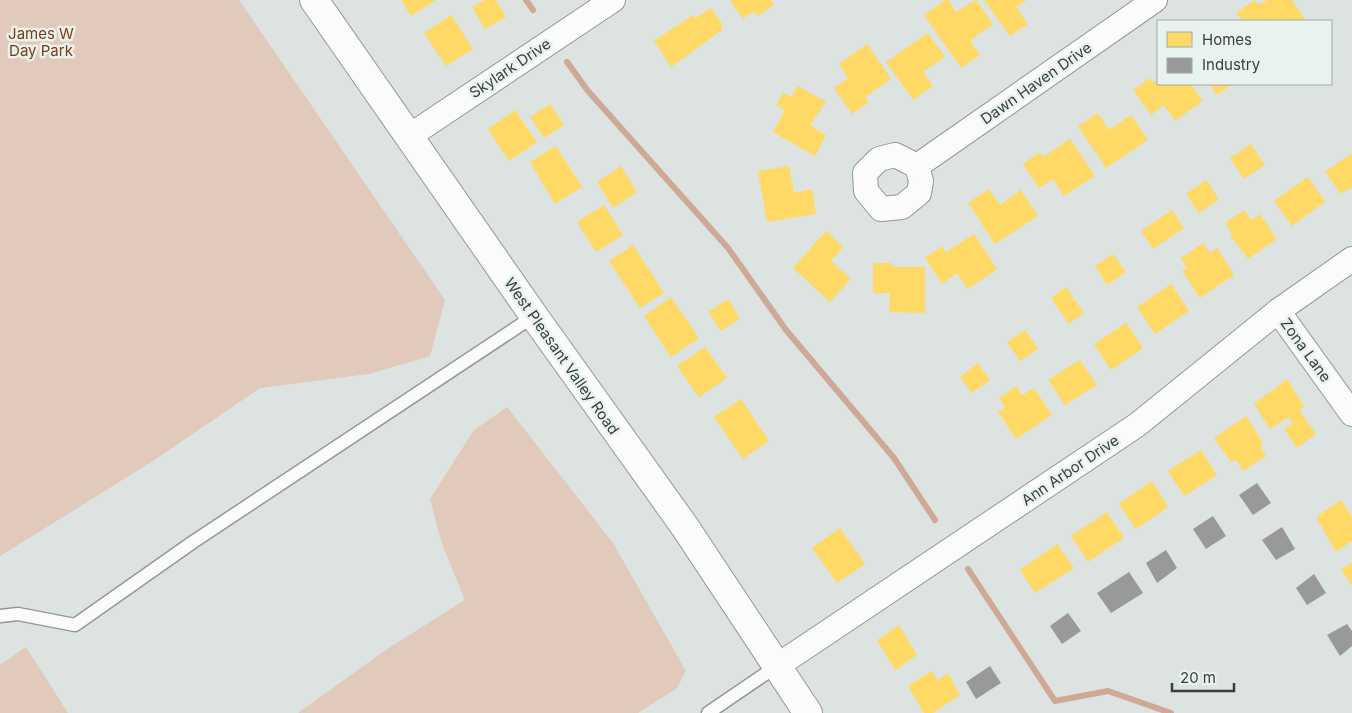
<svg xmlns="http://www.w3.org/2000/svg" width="1352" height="713" viewBox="0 0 1352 713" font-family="Inter,sans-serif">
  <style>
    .green { fill: #e1c9bb }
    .homes { fill: #ffd966 }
    .industry { fill: #999 }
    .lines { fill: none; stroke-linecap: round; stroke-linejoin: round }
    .stream { stroke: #ceaa96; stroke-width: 6 }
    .service-casing { stroke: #949897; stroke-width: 15 }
    .minor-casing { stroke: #949897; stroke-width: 26 }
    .secondary-casing { stroke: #949897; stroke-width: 30 }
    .service { stroke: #fafbfa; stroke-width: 12 }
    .minor { stroke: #fafbfa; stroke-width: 24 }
    .secondary { stroke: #fafbfa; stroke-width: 28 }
    .labels { text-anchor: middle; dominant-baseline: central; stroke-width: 5; stroke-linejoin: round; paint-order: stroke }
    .park-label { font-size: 15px; fill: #7f3b11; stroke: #e8f2ef }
    .street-label { font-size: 15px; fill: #3a3e3c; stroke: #e8f2ef }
  </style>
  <rect width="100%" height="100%" fill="#dde3e1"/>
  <g class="green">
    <path d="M0,0h239l206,300 -15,56 -61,18 -109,14 -107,73 -153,95z"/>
    <path d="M507,407l106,136 73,128 -9,17 -39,25h-340l86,-62 81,-51 -23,-56 -12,-45 44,-69z"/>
    <path d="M26,647l42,66h-68v-48z"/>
  </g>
  <g class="homes">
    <path d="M401,0h35l-25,16z"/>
    <path d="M485,0h11l10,17 -21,12 -13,-22z"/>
    <path d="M730,0h41l3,5 -17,11 -3,-5 -11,8z"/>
    <path d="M945,0h3l8,12 20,-12 17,24 -23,16 10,15 -19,13 -37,-53z"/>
    <path d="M984,0h43l-11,7 12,17 -18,12z"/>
    <path d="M1255,0l3,4 11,-4h23l14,21h-64l-6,-8z"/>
    <path d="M711,8l11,16v6l-51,37 -17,-26 39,-26 3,3z"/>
    <path d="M451,15l22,34 -27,17 -22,-33z"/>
    <path d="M928,33l17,24 -22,15 10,14 -20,14 -27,-38z"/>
    <path d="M867,44l24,35 -26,18 4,5 -17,12 -18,-26 14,-10 -9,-14z"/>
    <path d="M1150,78l3,5 5,-4v5h33l12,17 -28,20 -11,-16 -13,10 -18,-25z"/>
    <path d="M1209,84h24l-16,11z"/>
    <path d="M798,86l28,16 -16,23 16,10 -11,21 -42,-24 12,-22 -9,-5 7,-12 8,4z"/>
    <path d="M550,104l14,21 -20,13 -14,-21z"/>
    <path d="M515,110l22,32 -28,19 -21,-32z"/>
    <path d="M1098,113l11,17 22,-15 17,25 -42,28 -28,-42z"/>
    <path d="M1070,139l25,37 -31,20 -11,-17 -14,9 -16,-24 17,-12 3,5z"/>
    <path d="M1251,144l14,21 -21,14 -14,-21z"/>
    <path d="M556,146l26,41 -27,17 -25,-42z"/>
    <path d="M1352,153v34l-11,7 -16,-22z"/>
    <path d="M621,166l16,26 -24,16 -16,-26z"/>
    <path d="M789,166l5,27 18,-4 4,25 -49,8 -9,-51z"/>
    <path d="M1308,177l17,25 -33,24 -18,-25z"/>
    <path d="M1206,180l13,19 -20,14 -13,-19z"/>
    <path d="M989,189l11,16 21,-15 17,26 -43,28 -27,-41z"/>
    <path d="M604,205l19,30 -27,17 -19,-30z"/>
    <path d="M1172,210l12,18 -31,21 -12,-18z"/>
    <path d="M1244,210l8,10 8,-6 17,25 -29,20 -18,-24 2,-2 -7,-10z"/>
    <path d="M826,231l17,16 -12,14 20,18 -21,23 -37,-34z"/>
    <path d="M974,234l23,35 -29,20 -11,-16 -15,11 -17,-26 17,-12 4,6z"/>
    <path d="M1203,243l7,10 7,-5 17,27 -34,23 -18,-27 5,-3 -6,-10z"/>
    <path d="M633,245l31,48 -24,15 -31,-47z"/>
    <path d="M1113,254l13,18 -19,13 -12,-19z"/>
    <path d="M873,263h19l1,4h32v46l-36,-1 1,-19h-17z"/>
    <path d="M1171,284l18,27 -34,23 -18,-27z"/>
    <path d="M1066,287l18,26 -15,11 -18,-26z"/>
    <path d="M671,297l28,41 -28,19 -27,-41z"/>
    <path d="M728,299l12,19 -19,13 -13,-19z"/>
    <path d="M1126,323l17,25 -32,22 -17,-26z"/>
    <path d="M1025,330l13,19 -18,12 -13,-19z"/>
    <path d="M705,347l22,31 -28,19 -22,-31z"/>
    <path d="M1080,360l17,25 -32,20 -17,-25z"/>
    <path d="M978,363l12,17 -18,13 -12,-16z"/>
    <path d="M1287,379l17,27 -5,4 17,24 -19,14 -13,-19 9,-6 -4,-6 -19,12 -16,-25z"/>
    <path d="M1016,386l6,9 12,-7 18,27 -36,24 -18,-27 7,-5 -6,-9z"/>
    <path d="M741,399l28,42 -26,18 -29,-42z"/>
    <path d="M1246,416l17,27 -3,2 6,11 -23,15 -7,-11 -5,2 -17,-24z"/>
    <path d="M1201,450l16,25 -33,21 -16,-25z"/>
    <path d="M1152,481l16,26 -32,22 -17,-25z"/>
    <path d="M1341,500l11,17v24l-16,11 -20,-35z"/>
    <path d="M1107,512l17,26 -36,24 -17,-26z"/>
    <path d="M840,528l25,36 -28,19 -25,-35z"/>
    <path d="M1057,544l17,24 -39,25 -15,-23z"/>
    <path d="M1352,562v24l-11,-16z"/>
    <path d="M899,625l18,30 -22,15 -18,-30z"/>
    <path d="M931,671l7,9 10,-7 12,22 -27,18h-9l-16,-27z"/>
  </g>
  <g class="industry">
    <path d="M1257,483l14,20 -18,12 -14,-20z"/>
    <path d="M1213,516l13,20 -20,13 -13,-20z"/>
    <path d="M1282,527l13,22 -19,11 -14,-20z"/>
    <path d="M1166,550l11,18 -20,15 -11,-20z"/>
    <path d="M1129,572l14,21 -32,20 -14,-20z"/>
    <path d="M1314,574l12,19 -19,12 -11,-17z"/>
    <path d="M1068,613l13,18 -19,13 -12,-18z"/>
    <path d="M1347,624l5,7v15l-12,10 -13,-21z"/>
    <path d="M990,666l11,17 -25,16 -10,-17z"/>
  </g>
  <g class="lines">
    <g class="stream">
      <path d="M526,0l7,10"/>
      <path d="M567,62l21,29 140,157 58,82 108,128 41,62"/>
      <path d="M968,569l87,132 53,-10 63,22"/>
    </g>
    <g class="service-casing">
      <g id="service">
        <path d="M0,616l18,-2 57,11 118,-83 341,-226"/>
        <path d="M708,713l69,-47"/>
      </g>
    </g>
    <g class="minor-casing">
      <g id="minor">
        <path d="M408,137l205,-137"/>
        <path d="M895,155l22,11 4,15 -2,12 -17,14 -21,2 -15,-18 -1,-18 14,-14z"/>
        <path d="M917,166l238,-166"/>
        <path d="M1278,311l74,103"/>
        <path d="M777,666l360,-241 141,-114 74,-52"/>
      </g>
    </g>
    <g class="secondary-casing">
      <path id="secondary" d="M314,0l220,316 151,211 123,186"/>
    </g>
    <use href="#service" class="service"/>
    <use href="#minor" class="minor"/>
    <use href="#secondary" class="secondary"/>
  </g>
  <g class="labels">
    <g class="park-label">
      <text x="41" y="33">James W<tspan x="41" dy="17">Day Park</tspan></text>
    </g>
    <g class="street-label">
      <text transform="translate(510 68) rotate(-34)">Skylark Drive</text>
      <text transform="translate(1036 83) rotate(-35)">Dawn Haven Drive</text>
      <text transform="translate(1306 350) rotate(54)">Zona Lane</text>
      <text transform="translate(562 356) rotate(55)">West Pleasant Valley Road</text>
      <text transform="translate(1070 470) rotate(-34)">Ann Arbor Drive</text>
    </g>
  </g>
  <rect x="1157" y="20" width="175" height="65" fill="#e8f2ef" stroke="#a2aaa7"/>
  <rect x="1167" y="32" width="25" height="15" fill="#ffd966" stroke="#a2aaa7"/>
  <text x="1202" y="45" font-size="15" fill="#3a3e3c">Homes</text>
  <rect x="1167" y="58" width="25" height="15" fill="#999999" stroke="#a2aaa7"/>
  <text x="1202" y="70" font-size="15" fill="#3a3e3c">Industry</text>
  <path d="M1172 683v8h62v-8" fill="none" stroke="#3a3e3c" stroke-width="2.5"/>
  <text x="1180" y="683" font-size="15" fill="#3a3e3c" stroke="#e8f2ef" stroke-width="4" paint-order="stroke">20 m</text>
</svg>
